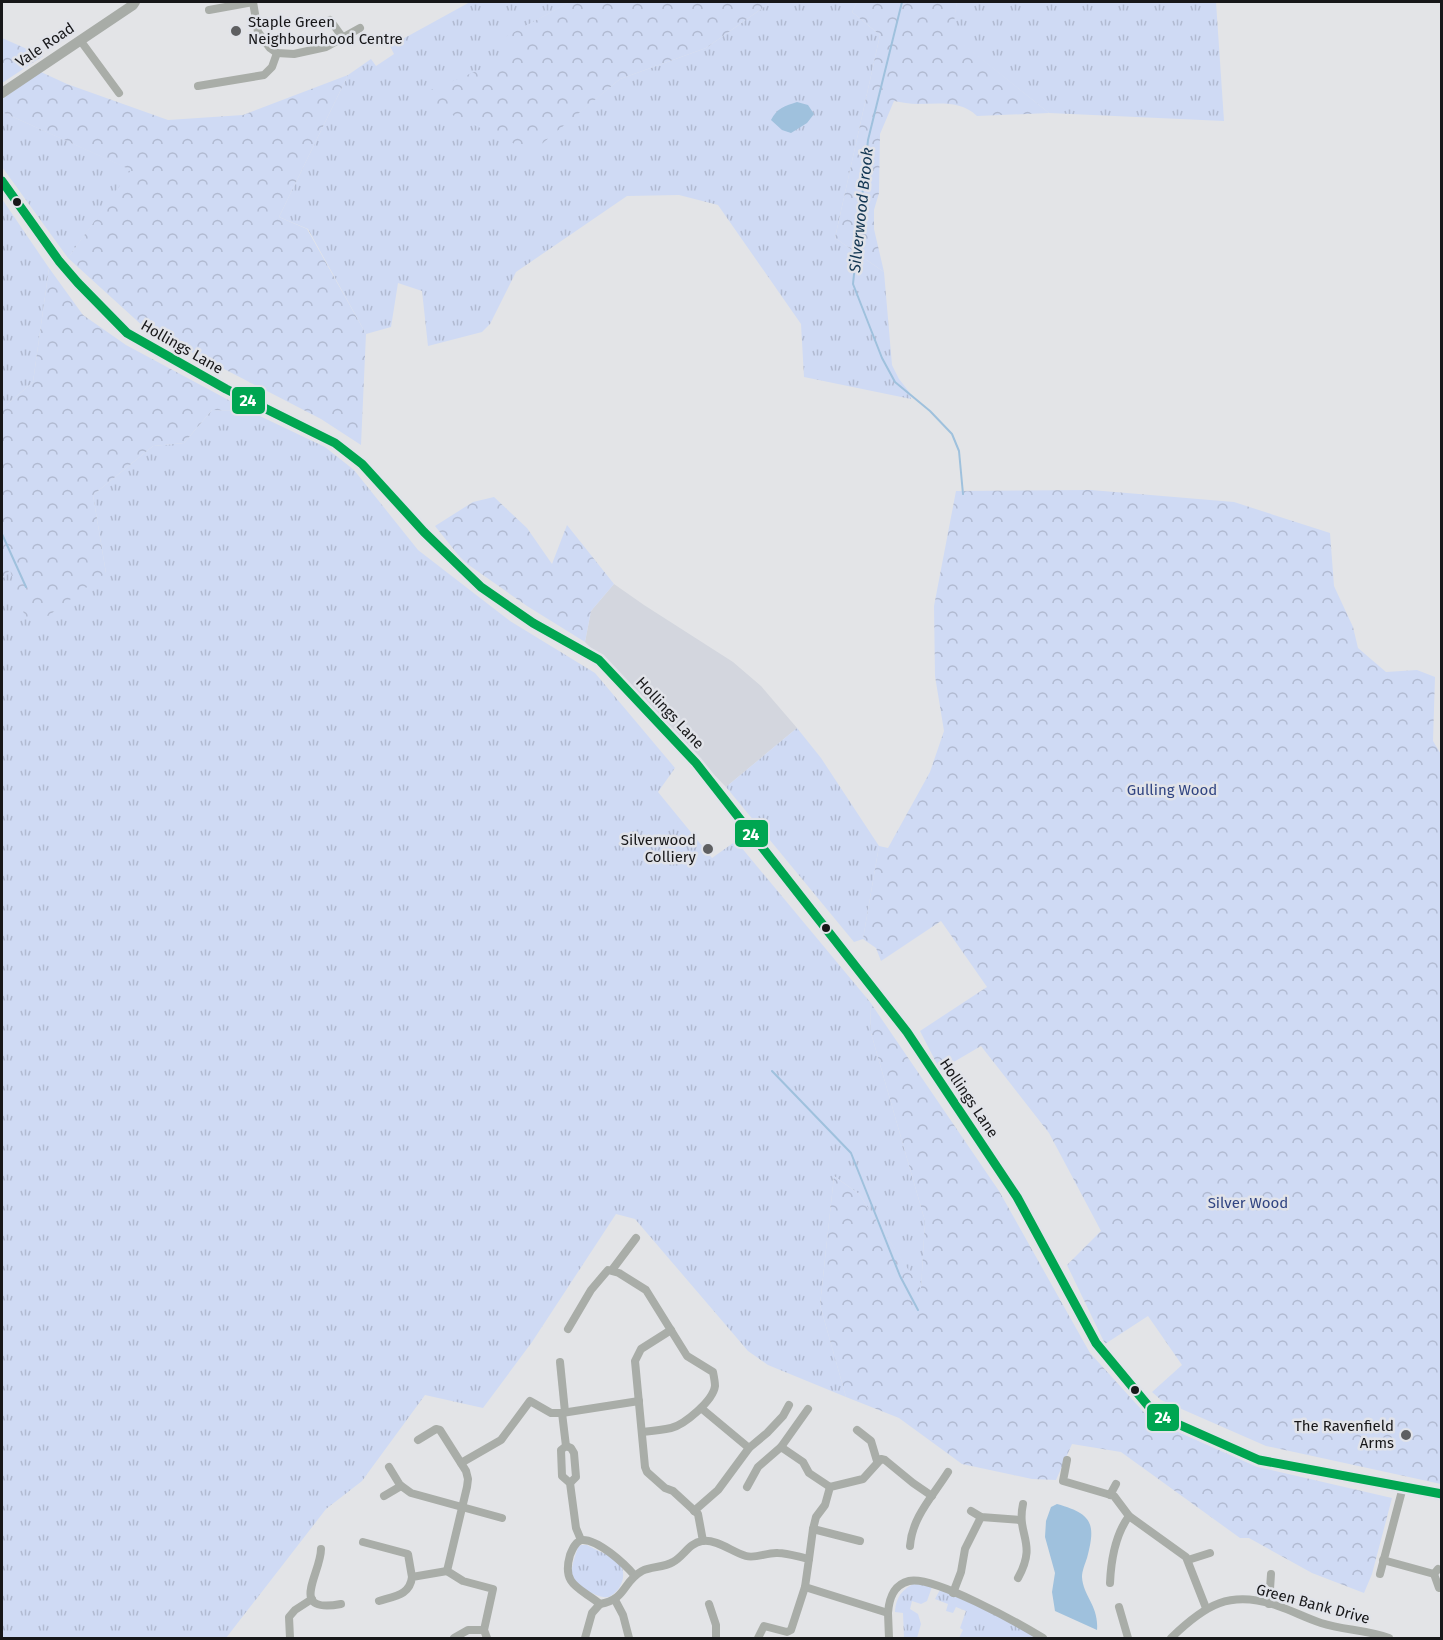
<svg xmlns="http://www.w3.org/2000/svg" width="1443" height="1640" viewBox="0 0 1443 1640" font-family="'Fira Sans',sans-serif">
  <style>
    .built { fill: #d3d6de }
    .grass { fill: url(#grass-tufts) }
    .forest { fill: url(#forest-crowns) }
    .water { fill: #9fc1dd }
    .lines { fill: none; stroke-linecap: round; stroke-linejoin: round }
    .stream { stroke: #9fc1dd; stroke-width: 2 }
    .street { stroke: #a9ada8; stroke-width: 8 }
    .secondary { stroke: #a8aca7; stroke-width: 10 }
    .bus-1-casing { stroke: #e1e3e9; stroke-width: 14 }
    .bus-1 { stroke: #00a651; stroke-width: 9 }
    .poi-dot { fill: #5e5f61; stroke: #e1e3e9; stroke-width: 2 }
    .bus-dot { fill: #171719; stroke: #e1e3e9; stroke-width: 2 }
    .labels { text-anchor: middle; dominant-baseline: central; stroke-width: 5; stroke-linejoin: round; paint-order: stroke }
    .poi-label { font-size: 15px; fill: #171719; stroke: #e1e3e9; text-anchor: end }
    .street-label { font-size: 15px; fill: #171719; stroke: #e1e3e9 }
    .park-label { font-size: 15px; fill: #304481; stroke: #e1e3e9 }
    .water-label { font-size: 16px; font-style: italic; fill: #123652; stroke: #e1e3e9 }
    .line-badge { stroke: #e1e3e9; stroke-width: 2 }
    .badge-label { font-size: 16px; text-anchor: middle; font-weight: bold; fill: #fff }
  </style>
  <defs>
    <pattern id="grass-tufts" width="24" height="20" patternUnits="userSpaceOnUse" patternTransform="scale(1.5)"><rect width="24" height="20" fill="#cfdaf4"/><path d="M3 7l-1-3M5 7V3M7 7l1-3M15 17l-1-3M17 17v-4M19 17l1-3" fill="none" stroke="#b1bad1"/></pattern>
    <pattern id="forest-crowns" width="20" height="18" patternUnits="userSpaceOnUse" patternTransform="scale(1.5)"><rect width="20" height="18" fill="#cfdaf4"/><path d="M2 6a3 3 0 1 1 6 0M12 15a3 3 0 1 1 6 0" fill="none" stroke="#b1bad1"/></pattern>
  </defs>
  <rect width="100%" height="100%" fill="#e3e4e7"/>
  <path class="built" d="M614,584l30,21 89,57 28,24 36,42 -71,59 -141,-145 6,-31z"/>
  <g class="grass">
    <path d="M470,2h100l-68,37 19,14 11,98 88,-72 86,-31 65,-46h86l-5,10 28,23 -45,203 49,34 8,93 7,14 11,14 1,6 -107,-22 -3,-53 -83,-119 -39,-10 -52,1 -111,76 -26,52 -8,8 -54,14 -6,-55 -24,-8 -7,44 -25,7 -58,-105 -29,-12 69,-142 23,-16 5,7 18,-12 -4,-8z"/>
    <path d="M957,2h259l8,119 -175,-8 -98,-78z"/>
    <path d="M2,112l130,58 -64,88 -66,-91z"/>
    <path d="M2,199l47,69 -16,114 -31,27z"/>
    <path d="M212,410l37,1 76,36 29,23 64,80 92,71 85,52 80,95 -17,24 54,66 24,-17 134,161 1,31 54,188 -4,69 -62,-96 -25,-18 -14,129 26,92 -78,-32 -20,-14 -113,-132 -19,-5 -84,128 -49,66 -58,-13 -63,86 -36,28 -100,129h-224v-1059l8,-10 96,4 -13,-78 60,-49 31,-3z"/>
    <path d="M797,728l24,30 58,88 -16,93 -9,3 -128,-155z"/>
    <path d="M581,1545h6c9,5 17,8 26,13 17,10 11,31 -4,39 -9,1 -15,-3 -23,-7 -21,-12 -14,-23 -8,-43z"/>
    <path d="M919,1581l13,6 -5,14 -6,3 -9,-3 -2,8 8,5 3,10 -4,14h-13l-1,-25 -8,-1c1,-17 9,-24 24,-31z"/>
    <path d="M941,1588l102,50h-84l4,-8 -3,-2 6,-17 -10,-4 -3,6 -7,-2 2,-7 -13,-5z"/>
  </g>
  <g class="forest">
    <path d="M570,2h201l-65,46 -86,31 -88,73 -118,-55 106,-44 -19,-14z"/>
    <path d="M857,2h100l-5,33 97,78 -72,3c-17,-16 -38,-12 -59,-12 -8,0 -17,-2 -24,-3l-14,33 -1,59 -5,17v19l10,43 -49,-34 45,-203 -28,-23z"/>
    <path d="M2,38l41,18 -41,27z"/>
    <path d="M41,72l26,12 101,36 75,-5 105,-40 -69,142 28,12 59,105 -5,111 -40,-26 -176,-91 -77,-70 63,-88 -129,-58v-13z"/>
    <path d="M49,268l34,47 43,30 123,66 -37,-1 -28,33 -31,3 -60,49 13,78 -58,43 -23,1 -15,-47 -8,9v-170l31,-27z"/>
    <path d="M1091,490l143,12 96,31 4,53 19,41 5,21 28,24 31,-2 18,7 -2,64 9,15 -1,728 -175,-38 -105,-46 -9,-8 30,-27 -34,-49 -43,28 -38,-79 34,-34 -52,-98 -68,-87 -41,24 -20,-39 67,-44 -46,-66 -60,40 -5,-13 -13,-9 16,-93 9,2 42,-76 14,-41 -9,-55 -1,-70 22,-115z"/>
    <path d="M494,497l33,31 25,36 15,-39 47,59 -23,27 -6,31 -58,-36 -64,-45 -28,-35 38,-24z"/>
    <path d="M870,1002l129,189 91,162 61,67 107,47 134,31 -20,76 -8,19 -52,-20 -63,-35h-9l-119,-86 -49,-8 -16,36 -24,-1 -70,-15 -63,-46 -53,-21 -26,-92 14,-129 25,18 62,95 4,-68 -54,-188z"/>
  </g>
  <g class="water">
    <path d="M797,102l11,3 6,9 -7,9 -16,10 -9,-3 -11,-10c6,-12 14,-14 26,-18z"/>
    <path d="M1057,1504c36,10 39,20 30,54 -2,6 -5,13 -5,19 1,19 17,29 15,53l-42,-19 -3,-19 3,-19 -10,-36 1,-16 5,-14z"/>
  </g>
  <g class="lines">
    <g class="stream">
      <path d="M902,2l-34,138 -15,144 29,74 13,24 35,29 22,23 7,17 4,43"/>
      <path d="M2,534l24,53"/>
      <path d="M772,1071l79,82 49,123 18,34"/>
    </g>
    <g class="street">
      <path d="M253,2l5,30 12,16 7,5 17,1 32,-7 34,-19"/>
      <path d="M209,10l44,-8"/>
      <path d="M330,20l13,18"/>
      <path d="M80,40l39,53"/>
      <path d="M198,86l66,-11 8,-8 5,-14"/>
      <path d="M612,1270l24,-32"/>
      <path d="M568,1329l23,-39 17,-20 11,3 27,17 41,66 26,16c1,5 2,10 2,14 -2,15 -31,39 -44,42 -9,2 -19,3 -29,4"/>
      <path d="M671,1330l-30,19 -6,12 10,106 2,5 18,16 8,3 25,23 5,27"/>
      <path d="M560,1362l5,50"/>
      <path d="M701,1408l48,40"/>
      <path d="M562,1413l4,33 -5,4 1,26 8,7 6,45 5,12"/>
      <path d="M857,1430l14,11 6,20"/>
      <path d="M418,1440l18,-11 4,1 26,41 2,8 -1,8 -20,84 16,10 30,8 -9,41 3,8"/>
      <path d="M566,1446l5,2 3,5 2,24 -6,6"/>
      <path d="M781,1447l27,-38"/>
      <path d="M1067,1460l-4,21 51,15 15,20 57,41 20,51"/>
      <path d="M461,1463l40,-23 29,-39 21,12h11l77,-12"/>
      <path d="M389,1467l11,18 11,8 91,25"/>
      <path d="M747,1487l11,-20 23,-20 22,15 6,11 21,14"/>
      <path d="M1110,1495l6,-11"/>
      <path d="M384,1496l17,-10"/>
      <path d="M694,1511l24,-21 31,-42 18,-15 16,-17 6,-11"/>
      <path d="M971,1511l10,6 39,3"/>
      <path d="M813,1529l47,12"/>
      <path d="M363,1542l45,12 4,23"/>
      <path d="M910,1546c2,-29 23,-50 38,-74"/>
      <path d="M321,1549c0,25 -34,65 20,55"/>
      <path d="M809,1559l4,-30 3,-12 9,-12 5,-18 33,-8 18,-20 4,1 28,23 19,13"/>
      <path d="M1188,1560l22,-7"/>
      <path d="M1383,1560l51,14"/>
      <path d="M1438,1569l-4,5 5,14"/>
      <path d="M1380,1574l23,-87"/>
      <path d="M635,1576c-10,-12 -38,-38 -54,-36 -6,3 -8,8 -11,15 -9,31 11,33 30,49 27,-5 22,-22 42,-33 10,-5 21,-3 31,-9 11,-6 16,-19 29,-21 15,-2 30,11 44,15 10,3 21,-4 32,-3 10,0 21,4 31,6l-4,28 -14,43 -4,2 -23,-6 -6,12"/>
      <path d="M1018,1578c20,-36 -2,-42 5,-74"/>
      <path d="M1110,1583c1,-23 5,-48 19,-67"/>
      <path d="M805,1587l83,26 1,25"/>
      <path d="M953,1593l8,-21 4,-23 16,-32"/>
      <path d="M615,1600l8,15 6,23"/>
      <path d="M379,1601c16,-5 31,-6 33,-24l35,-6"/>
      <path d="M709,1604l7,21v13"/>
      <path d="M1269,1604l2,-30"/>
      <path d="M1119,1607l9,31"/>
      <path d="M888,1613c1,-14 5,-28 21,-32 24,-6 111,43 134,57"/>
      <path d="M290,1638l-1,-21 6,-7 17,-11"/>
      <path d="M454,1638l14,-8h16"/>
      <path d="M585,1638l7,-25 8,-9"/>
      <path d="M1171,1638c34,-33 59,-49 107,-32 15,5 28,12 43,17 22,7 46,7 68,15"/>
    </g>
    <g class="secondary">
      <path d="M2,93l131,-88 2,-3"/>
      <path d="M2,181l57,80 19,22 49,50 99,56 109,54 27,21 62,68 57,55 52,36 66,37 97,103 211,269 110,165 79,146 59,71 104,46 183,34"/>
    </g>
    <g class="bus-1-casing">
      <path id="bus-1" d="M2,181l57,80 19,22 49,50 99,56 109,54 27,21 62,68 57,55 52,36 66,37 97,103 211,269 110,165 79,146 59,71 104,46 183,34"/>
    </g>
    <use href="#bus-1" class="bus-1"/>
  </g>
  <g class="poi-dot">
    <circle cx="236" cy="31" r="6"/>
    <circle cx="708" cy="849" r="6"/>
    <circle cx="1406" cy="1435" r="6"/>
  </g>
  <g class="bus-dot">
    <circle cx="17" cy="202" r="5"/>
    <circle cx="826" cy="928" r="5"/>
    <circle cx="1135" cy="1390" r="5"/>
  </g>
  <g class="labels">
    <g class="poi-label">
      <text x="248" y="22" text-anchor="start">Staple Green<tspan x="248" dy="17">Neighbourhood Centre</tspan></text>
      <text x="696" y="840">Silverwood<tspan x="696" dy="17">Colliery</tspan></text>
      <text x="1394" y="1426">The Ravenfield<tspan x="1394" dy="17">Arms</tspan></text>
    </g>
    <g class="street-label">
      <text transform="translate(45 45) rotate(-34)">Vale Road</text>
      <text transform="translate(182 347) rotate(30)">Hollings Lane</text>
      <text transform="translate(670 713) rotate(47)">Hollings Lane</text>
      <text transform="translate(969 1098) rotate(56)">Hollings Lane</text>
      <text transform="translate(1313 1604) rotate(15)">Green Bank Drive</text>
    </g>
    <g class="park-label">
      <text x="1172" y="790">Gulling Wood</text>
      <text x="1248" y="1203">Silver Wood</text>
    </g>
    <g class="water-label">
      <text transform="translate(861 210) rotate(-84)">Silverwood Brook</text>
    </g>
  </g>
  <g class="line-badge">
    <rect x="231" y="386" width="35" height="29" rx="6" fill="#00a651"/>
    <rect x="734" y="819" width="35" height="29" rx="6" fill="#00a651"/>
    <rect x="1146" y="1403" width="34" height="29" rx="6" fill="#00a651"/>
  </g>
  <g class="badge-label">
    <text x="248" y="406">24</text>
    <text x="751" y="840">24</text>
    <text x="1163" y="1423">24</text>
  </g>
  <rect width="1443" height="1640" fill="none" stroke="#171719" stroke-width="6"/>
</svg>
